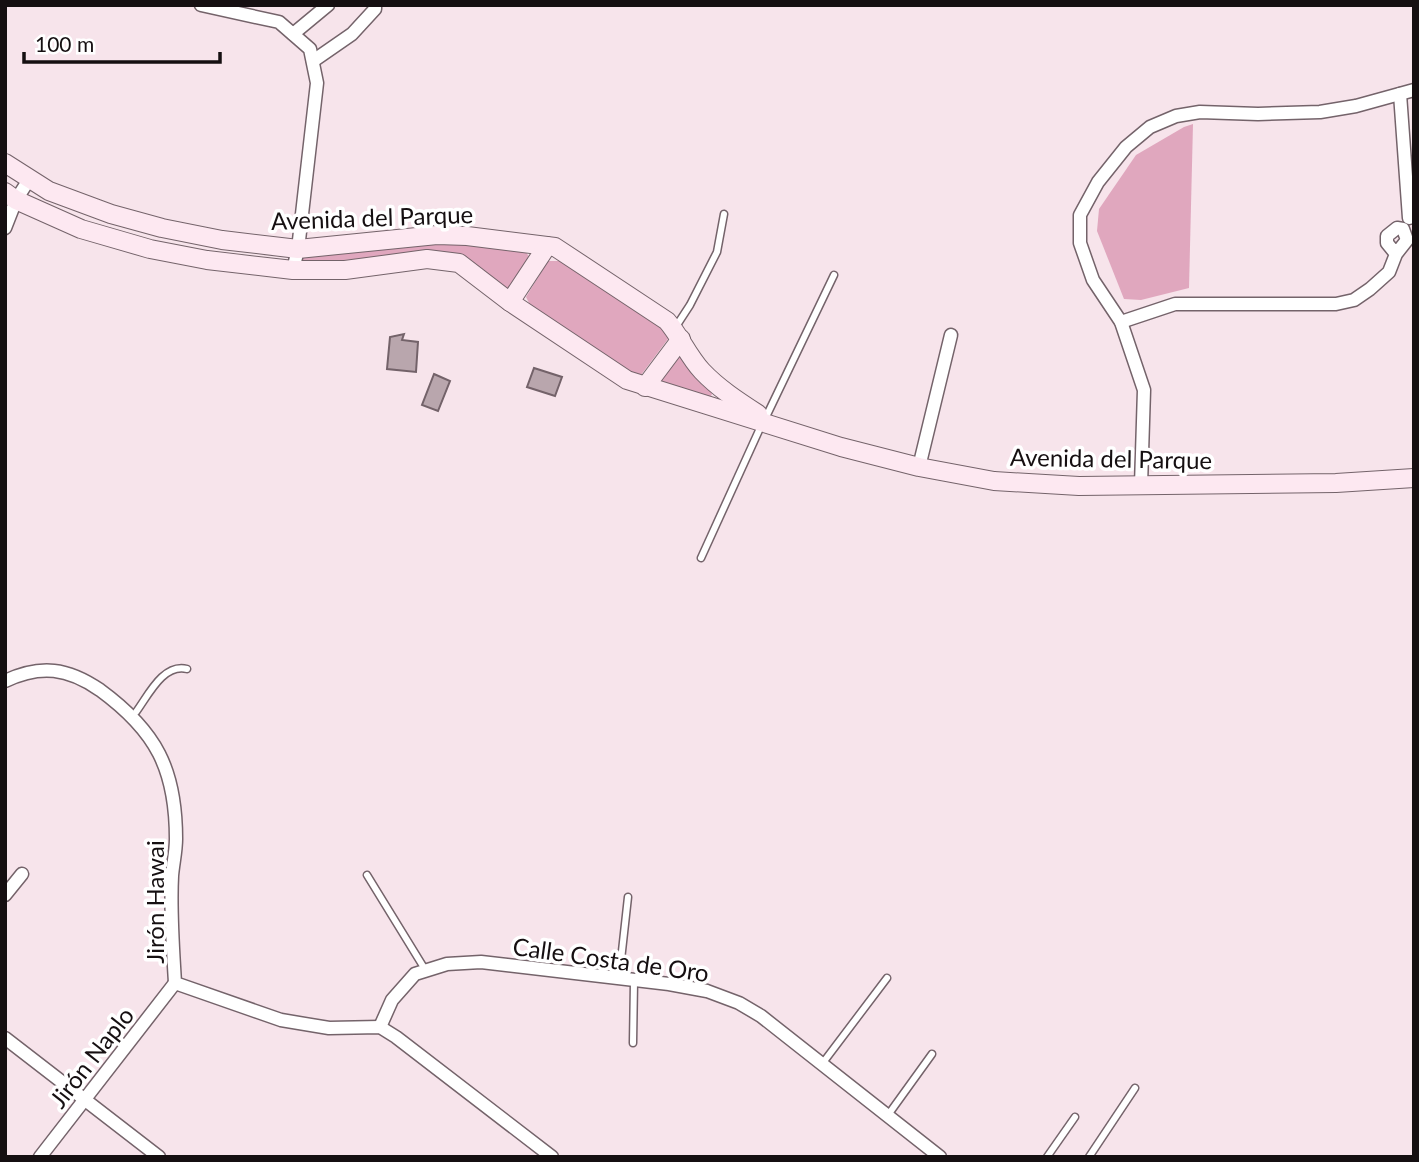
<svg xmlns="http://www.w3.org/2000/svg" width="1419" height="1162" viewBox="0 0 1419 1162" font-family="Lato,sans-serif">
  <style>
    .green { fill: #e0a7be }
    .building { fill: #b9a6ad; stroke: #736269; stroke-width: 2 }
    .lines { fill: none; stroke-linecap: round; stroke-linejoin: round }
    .lane-casing { stroke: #74636a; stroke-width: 9 }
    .street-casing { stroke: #74636a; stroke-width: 15 }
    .secondary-casing { stroke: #74636a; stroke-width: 20 }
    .lane { stroke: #fff; stroke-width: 6 }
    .street { stroke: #fff; stroke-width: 12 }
    .secondary { stroke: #fde8f1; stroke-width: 18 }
    .labels { text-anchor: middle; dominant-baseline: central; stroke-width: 7; stroke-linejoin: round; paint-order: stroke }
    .street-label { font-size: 24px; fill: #150f11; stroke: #fff }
  </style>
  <rect width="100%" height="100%" fill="#f7e4eb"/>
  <g class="green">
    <path d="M1193,124l-4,164 -48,12 -17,-1 -27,-68 2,-22 37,-54 48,-28z"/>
    <path d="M441,242l84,9 6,8 -24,31 -78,-36 -128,9 1,-6z"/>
    <path d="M548,261h12l106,68 2,10 -27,36 -5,3 -106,-73 -4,-8z"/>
    <path d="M681,353c4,10 8,18 16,25 6,6 13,8 15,16l-2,4 -49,-14 -2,-6z"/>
  </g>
  <g class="building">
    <path d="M404,334l-2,6 16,2 -2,30 -29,-3 3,-32z"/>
    <path d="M534,368l28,9 -7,19 -28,-9z"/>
    <path d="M434,374l16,7 -12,30 -16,-6z"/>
  </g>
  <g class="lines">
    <g class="lane-casing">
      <g id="lane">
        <path d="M675,328l15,-23 27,-53 7,-38"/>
        <path d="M765,419l69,-144"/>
        <path d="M701,558l60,-132"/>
        <path d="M136,712c12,-16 27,-49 51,-43"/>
        <path d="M367,875l59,96"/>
        <path d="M619,978l9,-81"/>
        <path d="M633,1043l1,-61"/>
        <path d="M822,1064l65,-86"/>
        <path d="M888,1115l44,-61"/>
        <path d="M1047,1157l28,-40"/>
        <path d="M1089,1157l46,-69"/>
      </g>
    </g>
    <g class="street-casing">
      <g id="street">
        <path d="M201,5l78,17 31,27 7,34 -19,166 -5,21"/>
        <path d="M293,34l35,-29"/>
        <path d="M313,61l39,-27 23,-25v-4"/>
        <path d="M1400,94l9,124"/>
        <path d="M5,228l11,-28 14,-22"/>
        <path d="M1121,322l54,-18h161l18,-4 16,-11 19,-17 7,-18 11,-14 -4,-11 -6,-1 -10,8v7l9,11"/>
        <path d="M919,467l32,-132"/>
        <path d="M1141,485l3,-95 -23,-68 -28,-42 -13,-37v-28l18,-33 28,-35 24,-20 26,-11 24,-4 58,2 62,-2 36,-6 58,-16"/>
        <path d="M5,681c36,-17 63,-13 95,9 56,41 76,79 76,149 0,12 -3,25 -4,37 -2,35 1,72 3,107l106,37 48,8 51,-1 16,10 156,120"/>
        <path d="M5,895l17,-21"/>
        <path d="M380,1027l12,-27 23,-26 32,-10 34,-2 188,22 38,7 32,12 22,13 179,141"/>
        <path d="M5,1038l154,119"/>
        <path d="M40,1157l135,-174"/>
      </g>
    </g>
    <g class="secondary-casing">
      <g id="secondary">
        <path d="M5,163l44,28 62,23 51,14 60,12 76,9 139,-14 30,1 88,11 112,74c13,15 21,35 35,50 16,17 36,30 56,43"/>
        <path d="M5,192l11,8 65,29 69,20 57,11 86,10h52l82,-11 32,4 51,39 117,78 214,67 78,20 75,14 85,5 257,-3 78,-5"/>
        <path d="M510,302l37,-56"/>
        <path d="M645,387l36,-48"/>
      </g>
    </g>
    <use href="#lane" class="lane"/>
    <use href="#street" class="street"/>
    <use href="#secondary" class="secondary"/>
  </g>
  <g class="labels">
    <g class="street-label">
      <text transform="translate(372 217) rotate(-2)">Avenida del Parque</text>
      <text transform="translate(1111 458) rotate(1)">Avenida del Parque</text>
      <text transform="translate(154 902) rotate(-90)">Jirón Hawai</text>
      <text transform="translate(611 959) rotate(8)">Calle Costa de Oro</text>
      <text transform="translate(91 1057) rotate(-52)">Jirón Naplo</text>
    </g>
  </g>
  <rect width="1419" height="1162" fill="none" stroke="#150f11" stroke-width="14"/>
  <path d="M24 52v10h196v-10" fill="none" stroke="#150f11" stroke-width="3.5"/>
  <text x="35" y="52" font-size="21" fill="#150f11" stroke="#ffffff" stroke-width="5" paint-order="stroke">100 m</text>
</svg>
